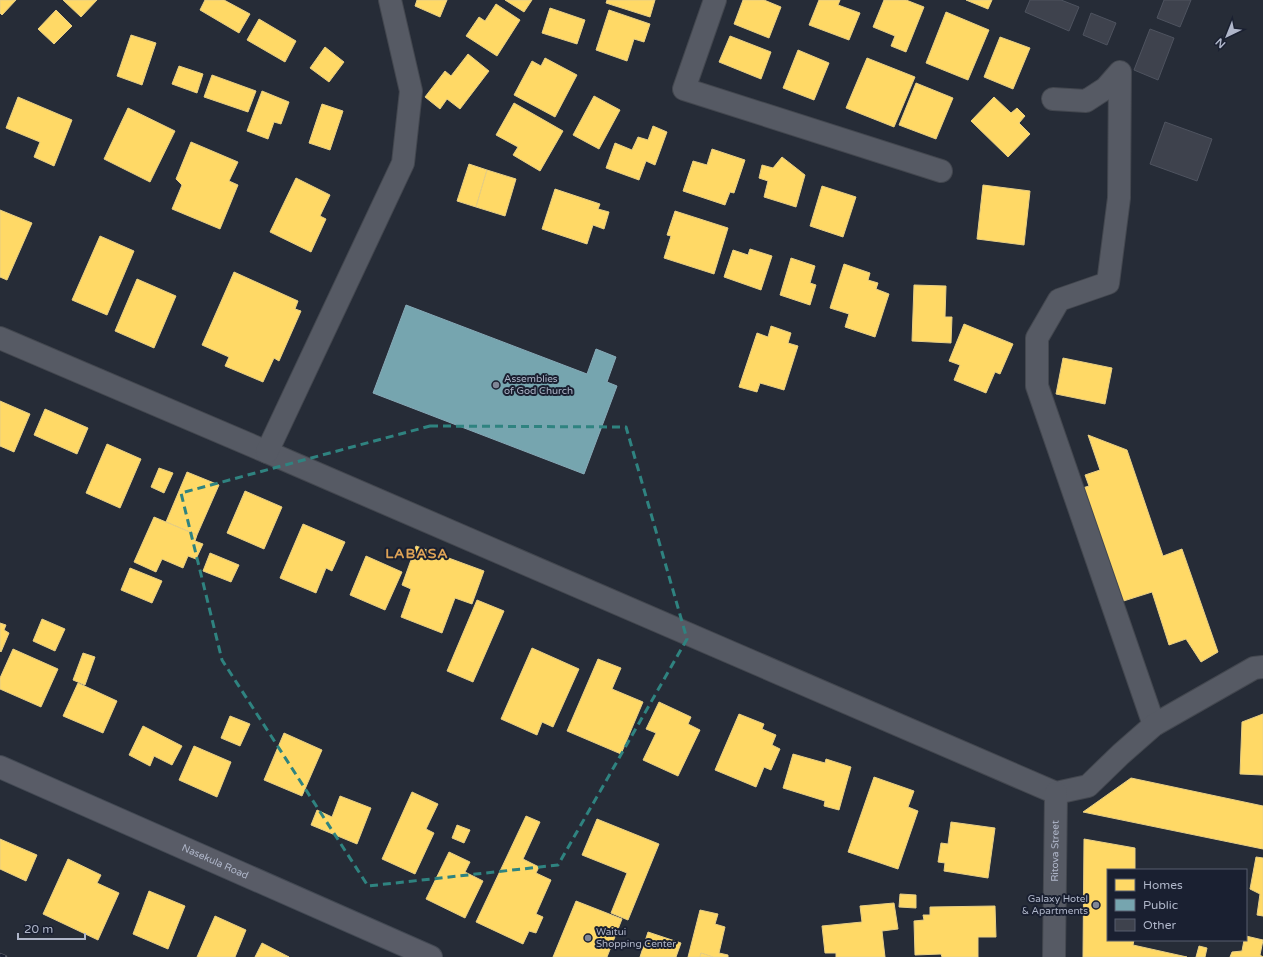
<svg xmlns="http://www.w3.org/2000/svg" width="1263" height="957" viewBox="0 0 1263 957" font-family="'Varela Round',sans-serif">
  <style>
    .homes { fill: #ffd966; stroke: #e7ce84 }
    .public { fill: #76a5af; stroke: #87aab7 }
    .building { fill: #3e424d; stroke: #4e535f }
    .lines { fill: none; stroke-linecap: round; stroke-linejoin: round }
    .minor-casing { stroke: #43474f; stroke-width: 24 }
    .major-casing { stroke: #434953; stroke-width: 24 }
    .minor { stroke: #565a64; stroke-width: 22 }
    .major { stroke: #595c67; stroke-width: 22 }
    .rail-casing { stroke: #5a5e68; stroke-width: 4.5 }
    .rail { stroke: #1a2031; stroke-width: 3; stroke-dasharray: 9; stroke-linecap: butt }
    .marked { fill: none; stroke: #2f8380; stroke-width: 3; stroke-dasharray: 8 5; stroke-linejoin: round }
    .poi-dot { fill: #7f8696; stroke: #1a2031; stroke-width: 1.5 }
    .labels { text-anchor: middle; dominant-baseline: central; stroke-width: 4; stroke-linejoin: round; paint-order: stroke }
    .poi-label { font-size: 10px; fill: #afb6c9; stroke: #1a2031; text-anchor: start }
    .street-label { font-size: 10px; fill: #afb6c9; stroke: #1a2031 }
    .district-label { font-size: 14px; font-weight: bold; letter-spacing: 1px; fill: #dda256; stroke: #1a2031 }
  </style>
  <rect width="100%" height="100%" fill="#262c37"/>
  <g class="homes">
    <path d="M0,0h16l-14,15 -2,-2z"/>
    <path d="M63,0h34l-16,17z"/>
    <path d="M205,0h19l26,14 -11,19 -39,-23z"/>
    <path d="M417,0h30l-7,17 -25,-11z"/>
    <path d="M505,0h27l-8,12z"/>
    <path d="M607,0h48l-5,17 -44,-14z"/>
    <path d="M743,0h21l17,7 -12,31 -35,-14z"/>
    <path d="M819,0h21l-2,5 22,8 -11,27 -40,-15z"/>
    <path d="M884,0h22l18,7 -18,45 -15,-6 4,-10 -22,-9z"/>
    <path d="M966,0h26l-4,9z"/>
    <path d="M496,4l24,16 -23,36 -31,-20 13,-19 6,4z"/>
    <path d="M550,8l35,12 -8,24 -35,-11z"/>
    <path d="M56,10l16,16 -18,18 -16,-15z"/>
    <path d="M609,10l41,14 -6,18 -10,-3 -7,22 -31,-11z"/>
    <path d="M946,12l43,18 -21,50 -42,-17z"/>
    <path d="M259,19l37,22 -11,21 -38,-22z"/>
    <path d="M131,35l25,8 -14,42 -25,-9z"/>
    <path d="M730,36l41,16 -10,27 -42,-17z"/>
    <path d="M1000,37l30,11 -17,41 -29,-12z"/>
    <path d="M325,47l19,15 -15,20 -19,-14z"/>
    <path d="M798,50l31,13 -15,37 -31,-12z"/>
    <path d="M468,54l21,17 -29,38 -13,-10 -7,10 -15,-12 20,-26 6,5z"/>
    <path d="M545,58l32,17 -22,42 -41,-22 18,-34 9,5z"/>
    <path d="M867,58l48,19 -21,50 -48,-19z"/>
    <path d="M179,66l24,8 -6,19 -25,-9z"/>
    <path d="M212,75l44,16 -8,21 -44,-15z"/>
    <path d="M916,83l37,15 -17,41 -37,-14z"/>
    <path d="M262,91l27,11 -8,22 -7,-2 -6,17 -21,-8z"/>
    <path d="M594,96l26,14 -21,39 -26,-14z"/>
    <path d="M18,97l54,23 -18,46 -20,-9 6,-15 -34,-14z"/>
    <path d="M994,97l17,16 6,-5 8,8 -6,7 11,11 -22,23 -37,-36z"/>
    <path d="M514,103l49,28 -23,40 -27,-16 5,-8 -22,-12z"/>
    <path d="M322,104l21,7 -13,39 -21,-7z"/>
    <path d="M128,108l47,23 -25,51 -46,-23z"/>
    <path d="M653,126l14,6 -12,33 -9,-4 -7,19 -33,-12 9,-25 17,7 6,-13 10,3z"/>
    <path d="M191,142l47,20 -9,19 9,4 -18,44 -48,-20 10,-24 -6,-6z"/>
    <path d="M712,149l33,11 -11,33 -4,-1 -5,13 -42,-14 10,-30 14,4z"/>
    <path d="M782,157l23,18 -9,32 -32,-10 4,-16 -9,-3 3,-13 11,3z"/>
    <path d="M469,164l18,6 -11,37 -19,-6z"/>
    <path d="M487,170l29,9 -11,37 -29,-9z"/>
    <path d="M296,178l34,17 -10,21 6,3 -15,33 -41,-20z"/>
    <path d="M983,185l47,6 -6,54 -47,-6z"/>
    <path d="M822,186l34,11 -13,40 -33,-11z"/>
    <path d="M555,189l45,15 -2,5 11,3 -5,17 -11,-4 -6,19 -45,-15z"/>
    <path d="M0,210l32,13 -25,57 -7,-3z"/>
    <path d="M675,211l53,17 -14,46 -50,-16 7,-22 -4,-1z"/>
    <path d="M100,236l34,15 -27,64 -35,-15z"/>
    <path d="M750,249l22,7 -11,34 -37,-13 9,-27 15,5z"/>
    <path d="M791,258l24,8 -5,17 6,2 -6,20 -30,-10z"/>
    <path d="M844,264l26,9 -2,7 10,3 -2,6 13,5 -14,43 -30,-10 4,-13 -19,-6z"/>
    <path d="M234,272l64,29 -3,8 6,2 -22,50 -5,-3 -11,24 -38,-16 4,-9 -27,-12z"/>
    <path d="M137,279l39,17 -22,52 -39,-17z"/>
    <path d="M914,285l32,1 -1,31h7l-1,26 -39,-2z"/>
    <path d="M964,324l49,20 -13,30 -5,-2 -9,21 -32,-13 6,-15 -11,-4z"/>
    <path d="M771,326l20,7 -3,10 10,3 -14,44 -24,-7 -3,9 -18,-5 18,-54 11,4z"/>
    <path d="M1063,358l49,10 -7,36 -49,-10z"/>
    <path d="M0,401l30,13 -16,38 -14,-6z"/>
    <path d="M45,409l43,19 -11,26 -43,-19z"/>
    <path d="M1088,435l39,15 36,106 19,-7 36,103 -17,10 -15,-23 -17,6 -17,-53 -38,12 -38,-114 13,-4 -4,-11 15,-5z"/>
    <path d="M107,444l34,15 -21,49 -34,-15z"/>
    <path d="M159,468l14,5 -9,20 -13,-6z"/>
    <path d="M187,472l32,13 -22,50 -31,-13z"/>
    <path d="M245,491l37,16 -18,42 -37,-16z"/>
    <path d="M154,517l43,18 -2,6 8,3 -7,15 -8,-3 -5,12 -21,-9 -6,13 -22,-10z"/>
    <path d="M303,524l42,18 -13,29 -6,-3 -10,25 -36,-15z"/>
    <path d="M416,546l68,25 -12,33 -17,-6 -13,35 -41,-16 10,-28 -9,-4z"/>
    <path d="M210,553l29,12 -8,17 -28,-11z"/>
    <path d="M366,556l36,16 -17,38 -35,-15z"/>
    <path d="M130,568l32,13 -10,22 -31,-13z"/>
    <path d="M477,600l27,11 -31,71 -26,-11z"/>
    <path d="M42,619l23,10 -10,22 -22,-10z"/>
    <path d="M0,623l6,2 -2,5 5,3 -8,19 -1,-1z"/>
    <path d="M532,648l47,21 -26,58 -11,-5 -5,13 -36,-16z"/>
    <path d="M13,649l45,20 -17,38 -41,-18v-11z"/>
    <path d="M83,653l12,4 -10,28 -12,-5z"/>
    <path d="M598,659l23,9 -9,21 31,13 -22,52 -54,-23z"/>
    <path d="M78,683l39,18 -14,32 -40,-17z"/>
    <path d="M659,702l32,15 -3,7 12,6 -22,46 -35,-16 13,-27 -10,-4z"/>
    <path d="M739,714l25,10 -2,5 14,6 -4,10 8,4 -9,21 -7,-3 -8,20 -41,-17z"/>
    <path d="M1263,714v61l-23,-1 2,-52z"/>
    <path d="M230,716l20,8 -10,22 -19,-8z"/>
    <path d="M143,726l39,20 -10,19 -18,-9 -4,10 -21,-11z"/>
    <path d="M284,733l38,17 -20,46 -38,-16z"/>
    <path d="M194,746l37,16 -14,35 -38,-17z"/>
    <path d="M793,754l32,9 1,-4 25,8 -12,43 -15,-4 1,-5 -42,-13z"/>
    <path d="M874,777l40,14 -6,16 10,4 -20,58 -50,-17z"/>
    <path d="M1131,778l132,28v43l-180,-37z"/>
    <path d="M412,792l26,12 -12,25 8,4 -19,41 -33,-15z"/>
    <path d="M340,796l31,12 -14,36 -46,-19 6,-15 15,7z"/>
    <path d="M526,816l14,6 -17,37 16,8 -3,6 15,7 -15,34 7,3 -7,16 -7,-2 -6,13 -47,-22z"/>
    <path d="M597,819l62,25 -31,76 -17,-7 16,-40 -45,-18z"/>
    <path d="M951,822l44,6 -7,50 -44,-7 1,-8 -7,-1 3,-19 7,1z"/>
    <path d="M457,825l13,5 -6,13 -12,-5z"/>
    <path d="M0,839l37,16 -11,26 -26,-12z"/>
    <path d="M1084,839l51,9v22h-27v70h26l-1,5 54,12h-104z"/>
    <path d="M449,852l21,10 -5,10 18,9 -18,37 -39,-19z"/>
    <path d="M1256,857l7,1v58l-6,-1 3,-21 -10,-5z"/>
    <path d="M68,859l33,16 -4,8 22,10 -21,47 -55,-26z"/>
    <path d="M149,891l36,15 -17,43 -35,-15z"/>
    <path d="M900,894l16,1v13l-17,-1z"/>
    <path d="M576,901l46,18 -15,38h-54z"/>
    <path d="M894,903l4,26 -16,2 3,26h-49v-4h-11l-3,-27 40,-4 -2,-16z"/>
    <path d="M995,906l1,31h-18v20h-36l-1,-3 -26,1 -1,-34 10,-1 -1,-5h7v-8z"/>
    <path d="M700,910l18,4 -3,10 10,3 -6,26 9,2v2h-15l-12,-4 -1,4h-12z"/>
    <path d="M215,916l31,14 -11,27h-38z"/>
    <path d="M648,932l33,11 -5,14h-36z"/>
    <path d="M1246,936l17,4 -3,15 3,2h-33l2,-5 10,-1 2,-11h2z"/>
    <path d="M262,943l27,14h-34z"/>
    <path d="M1199,946l8,2 -2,9h-9z"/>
    <path d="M701,953l12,4h-13z"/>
  </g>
  <path class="public" d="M406,305l181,69 9,-25 20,8 -9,25 10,4 -33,88 -211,-81z"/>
  <g class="building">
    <path d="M1030,0h31l18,7 -10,24 -44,-19z"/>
    <path d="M1164,0h27l-11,27 -23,-9z"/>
    <path d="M1091,13l25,10 -9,22 -24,-10z"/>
    <path d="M1150,29l24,9 -16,42 -24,-10z"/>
    <path d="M1165,122l47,17 -15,42 -47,-17z"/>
  </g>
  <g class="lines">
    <g class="minor-casing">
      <g id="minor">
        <path d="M715,0l-31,89 257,82"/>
        <path d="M1053,99l33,2 20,-13 14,-16 -1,126 -11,85 -49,17 -22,38v48l117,339"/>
        <path d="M0,338l267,114 789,341 32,-7 33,-32 33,-29 100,-57 9,-1"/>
        <path d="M267,452l136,-289 8,-72 -21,-91"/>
        <path id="s1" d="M1054,957l2,-164"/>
      </g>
    </g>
    <g class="major-casing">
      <g id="major">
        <path id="s2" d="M0,767l431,190"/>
      </g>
    </g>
    <use href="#minor" class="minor"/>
    <use href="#major" class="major"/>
    <g class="rail-casing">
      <path id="rail" d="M0,955l5,2"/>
    </g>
    <use href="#rail" class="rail"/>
  </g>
  <path class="marked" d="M430,426l196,1 61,212 -129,226 -190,21 -146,-226 -41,-167z"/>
  <g class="poi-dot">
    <circle cx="496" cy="385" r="4"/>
    <circle cx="1096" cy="905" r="4"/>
    <circle cx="588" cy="938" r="4"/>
  </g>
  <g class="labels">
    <g class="poi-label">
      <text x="504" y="379">Assemblies<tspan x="504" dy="12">of God Church</tspan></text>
      <text x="1088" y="899" text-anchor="end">Galaxy Hotel<tspan x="1088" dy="12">&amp; Apartments</tspan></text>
      <text x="596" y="932">Waitui<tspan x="596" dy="12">Shopping Center</tspan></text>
    </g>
    <g class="street-label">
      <text stroke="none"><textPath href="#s1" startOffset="106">Ritova Street</textPath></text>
      <text stroke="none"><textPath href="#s2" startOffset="235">Nasekula Road</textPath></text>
    </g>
    <g class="district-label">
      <text x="417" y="553">LABASA</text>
    </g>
  </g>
  <rect x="1107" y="869" width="140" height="72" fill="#1a2031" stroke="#565c6e"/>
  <rect x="1115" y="879" width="20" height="12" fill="#ffd966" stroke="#565c6e"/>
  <text x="1143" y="889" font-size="12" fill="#afb6c9">Homes</text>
  <rect x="1115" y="899" width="20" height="12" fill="#76a5af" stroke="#565c6e"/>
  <text x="1143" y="909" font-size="12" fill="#afb6c9">Public</text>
  <rect x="1115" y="919" width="20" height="12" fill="#3e424d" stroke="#565c6e"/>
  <text x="1143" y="929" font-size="12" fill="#afb6c9">Other</text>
  <g transform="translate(1227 36) rotate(223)" stroke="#1a2031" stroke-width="3" paint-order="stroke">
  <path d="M0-3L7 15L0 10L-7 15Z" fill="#afb6c9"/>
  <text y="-6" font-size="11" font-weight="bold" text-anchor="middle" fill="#afb6c9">N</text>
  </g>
  <path d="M18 933v6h67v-6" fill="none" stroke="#afb6c9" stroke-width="2"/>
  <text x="24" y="933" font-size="12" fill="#afb6c9" stroke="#1a2031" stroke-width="3" paint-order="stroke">20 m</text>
</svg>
